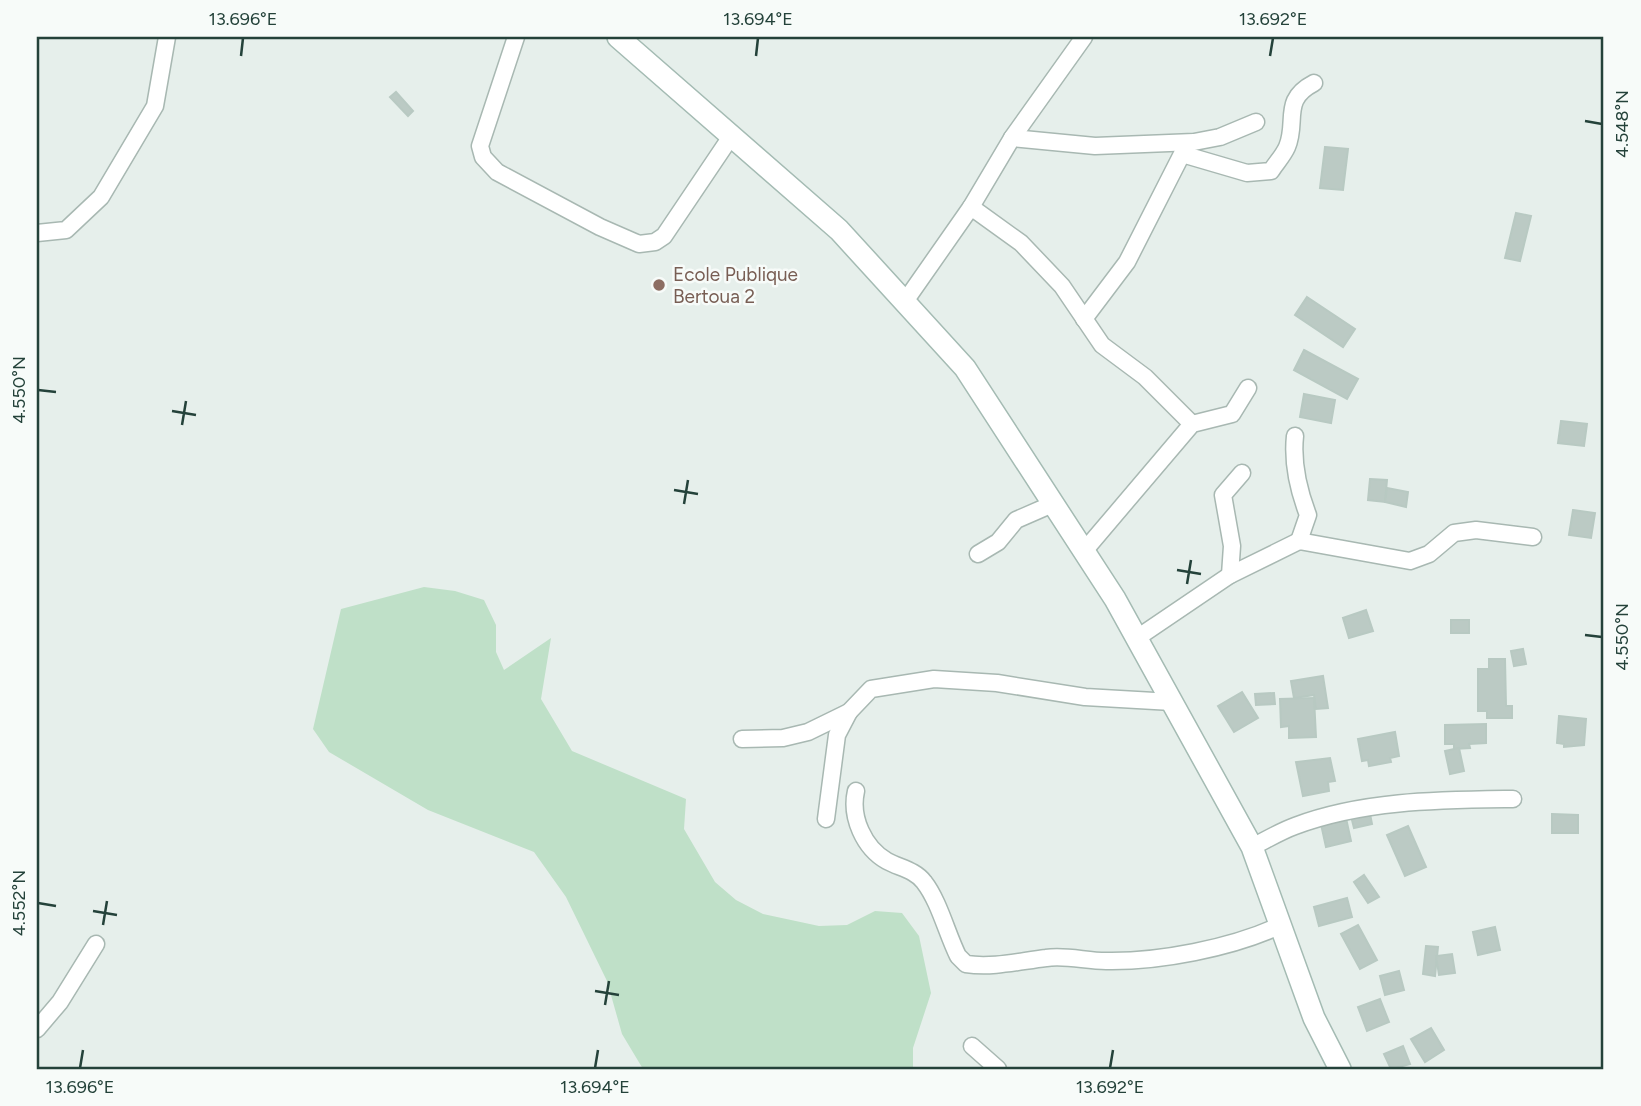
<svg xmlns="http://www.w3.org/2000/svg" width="1641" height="1106" viewBox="0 0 1641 1106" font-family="Figtree,sans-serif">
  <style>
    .green { fill: #bfe0c8 }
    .building { fill: #bbcac4; stroke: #b8c9c2; stroke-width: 2 }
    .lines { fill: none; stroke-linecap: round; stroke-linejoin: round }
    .street-casing { stroke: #a8b8b2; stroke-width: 19 }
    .secondary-casing { stroke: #a4bbb3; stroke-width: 24 }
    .street { stroke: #fff; stroke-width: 16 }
    .secondary { stroke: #fff; stroke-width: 21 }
    .ticks { fill: none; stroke: #24423a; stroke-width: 2.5 }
    .education-dot { fill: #8d6e63; stroke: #f7fbf9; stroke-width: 2.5 }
    .labels { text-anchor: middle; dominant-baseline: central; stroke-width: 5; stroke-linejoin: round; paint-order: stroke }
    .education-label { font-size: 19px; fill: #785e54; stroke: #f7fbf9; text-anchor: start }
    .neatline { fill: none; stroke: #24423a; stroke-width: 2.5 }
    .ticks-label { font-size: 18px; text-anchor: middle; fill: #24423a }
  </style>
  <rect width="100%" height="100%" fill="#e6efeb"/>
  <path class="green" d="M424,587l31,4 29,9 12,25v27l8,18 47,-32 -10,61 31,52 114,48 -2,30 31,53 21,18 27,14 56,12 28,-1 28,-14 27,2 17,23 12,57 -18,55v21h-270l-21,-35 -15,-53 -41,-84 -32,-45 -106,-42 -99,-58 -16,-23 28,-120z"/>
  <g class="building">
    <path d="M396,92l17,19 -5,5 -18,-19z"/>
    <path d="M1325,147l23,2 -5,41 -23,-2z"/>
    <path d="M1516,213l15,3 -11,45 -15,-3z"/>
    <path d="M1307,297l48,32 -12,18 -48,-32z"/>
    <path d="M1304,350l54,29 -11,20 -53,-29z"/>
    <path d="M1304,394l31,6 -4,23 -31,-6z"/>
    <path d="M1561,421l26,3 -3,22 -26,-3z"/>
    <path d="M1370,479l17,1 -2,22 -17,-2z"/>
    <path d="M1387,488l21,4 -2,15 -21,-5z"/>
    <path d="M1573,510l22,3 -4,25 -22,-3z"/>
    <path d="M1366,610l7,21 -24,7 -6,-20z"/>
    <rect x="1451" y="620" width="18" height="13"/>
    <path d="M1523,649l3,15 -12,2 -3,-15z"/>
    <path d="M1489,659h16l1,47h6v12h-25v-7h-9v-42h11z"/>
    <path d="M1323,676l5,32 -12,1 -2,-14 -20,3 -3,-17z"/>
    <path d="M1242,692l16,26 -24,14 -16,-26z"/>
    <path d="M1274,693l1,11 -19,1 -1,-11z"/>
    <path d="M1314,698l2,39 -27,1v-12l-8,1 -1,-28z"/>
    <path d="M1559,716l27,3 -2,26 -20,2v-3l-7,-1z"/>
    <path d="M1486,724v19l-17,1 1,4 -16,1v-5h-9v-19z"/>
    <path d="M1395,732l4,24 -9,2 1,4 -22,4 -1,-6 -6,1 -4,-22z"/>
    <path d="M1459,748l5,23 -14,3 -5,-23z"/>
    <path d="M1330,758l5,23 -7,1 1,9 -26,5 -7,-34z"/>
    <path d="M1368,804l4,20 -18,4 -5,-20z"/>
    <path d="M1344,809l7,32 -25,6 -7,-32z"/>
    <path d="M1552,814l26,1v18h-26z"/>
    <path d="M1408,826l18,41 -21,9 -18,-41z"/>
    <path d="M1364,875l15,22 -11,6 -14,-21z"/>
    <path d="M1347,898l5,19 -33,9 -5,-19z"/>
    <path d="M1358,925l19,35 -17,9 -19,-35z"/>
    <path d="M1495,927l5,23 -22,5 -5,-23z"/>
    <path d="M1426,946l12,1 -3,29 -12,-2z"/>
    <path d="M1452,954l3,19 -16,2 -3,-19z"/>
    <path d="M1399,971l5,19 -19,5 -5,-19z"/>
    <path d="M1380,999l9,23 -22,9 -9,-24z"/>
    <path d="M1431,1028l13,22 -19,12 -14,-23z"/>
    <path d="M1403,1046l7,18 -19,5 -7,-15z"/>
  </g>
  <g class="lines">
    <g class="street-casing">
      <g id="street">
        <path d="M516,37l-36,109 3,11 14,15 103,55 39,17 16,-2 9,-6 68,-101"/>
        <path d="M1012,138l83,8 99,-4 26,-5 36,-15"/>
        <path d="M971,207l50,36 41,43 40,59 43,32 47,47"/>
        <path d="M37,233l29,-3 35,-33 54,-91 12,-69"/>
        <path d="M906,300l65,-93 41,-69 72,-101"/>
        <path d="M1084,319l43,-57 55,-108 65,19 24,-2c5,-8 12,-15 16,-24 11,-26 -6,-47 27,-64"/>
        <path d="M1295,436c-3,28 3,53 13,79l-9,26"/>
        <path d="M1085,550l107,-126 40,-10 16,-26"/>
        <path d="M978,554l20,-12 18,-22 39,-17"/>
        <path d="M1230,575l2,-29 -9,-51 19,-22"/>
        <path d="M1137,638l93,-63 69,-34 111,20 19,-7 25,-21 22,-3 57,7"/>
        <path d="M742,739l41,-1 25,-6 41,-20 22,-23 63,-10 63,4 88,14 87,5"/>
        <path d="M856,791c-6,26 8,57 31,70 13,7 28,9 37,21 15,19 23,52 34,74l8,8c27,4 54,-3 80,-6 20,-3 40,3 60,3 53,1 125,-13 173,-35"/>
        <path d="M826,819l11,-84 12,-23"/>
        <path d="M1252,847c14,-7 29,-16 43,-21 69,-26 146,-26 218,-27"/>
        <path d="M37,1029l23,-27 36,-58"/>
        <path d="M972,1046l26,23"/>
      </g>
    </g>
    <g class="secondary-casing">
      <path id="secondary" d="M618,37l221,193 126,138 150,231 137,248 62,171 26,51"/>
    </g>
    <use href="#street" class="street"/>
    <use href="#secondary" class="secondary"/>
  </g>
  <path class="ticks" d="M241,56l2,-18M756,56l2,-18M1270,56l3,-18M1585,121l17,3M38,390l18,2M172,411l24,4M182,425l4,-24M674,490l24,4M684,504l4,-24M1177,570l24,4M1187,584l4,-24M1585,635l17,2M38,903l18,3M93,911l24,4M103,925l4,-24M595,991l24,4M605,1005l4,-24M80,1068l3,-18M595,1068l3,-18M1110,1068l3,-18"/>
  <circle class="education-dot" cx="659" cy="285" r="7"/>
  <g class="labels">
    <g class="education-label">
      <text x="673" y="274">Ecole Publique<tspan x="673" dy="22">Bertoua 2</tspan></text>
    </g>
  </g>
  <rect width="1641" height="1106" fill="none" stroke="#f7fbf9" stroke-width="77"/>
  <rect x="38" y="38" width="1564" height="1030" class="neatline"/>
  <g class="ticks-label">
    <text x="243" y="25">13.696°E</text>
    <text x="758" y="25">13.694°E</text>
    <text x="1273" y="25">13.692°E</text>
    <text transform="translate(1622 124) rotate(-90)" y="6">4.548°N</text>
    <text transform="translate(19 390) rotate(-90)" y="6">4.550°N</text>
    <text transform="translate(1622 637) rotate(-90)" y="6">4.550°N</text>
    <text transform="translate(19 903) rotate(-90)" y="6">4.552°N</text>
    <text x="80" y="1093">13.696°E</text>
    <text x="595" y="1093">13.694°E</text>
    <text x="1110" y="1093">13.692°E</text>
  </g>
</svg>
